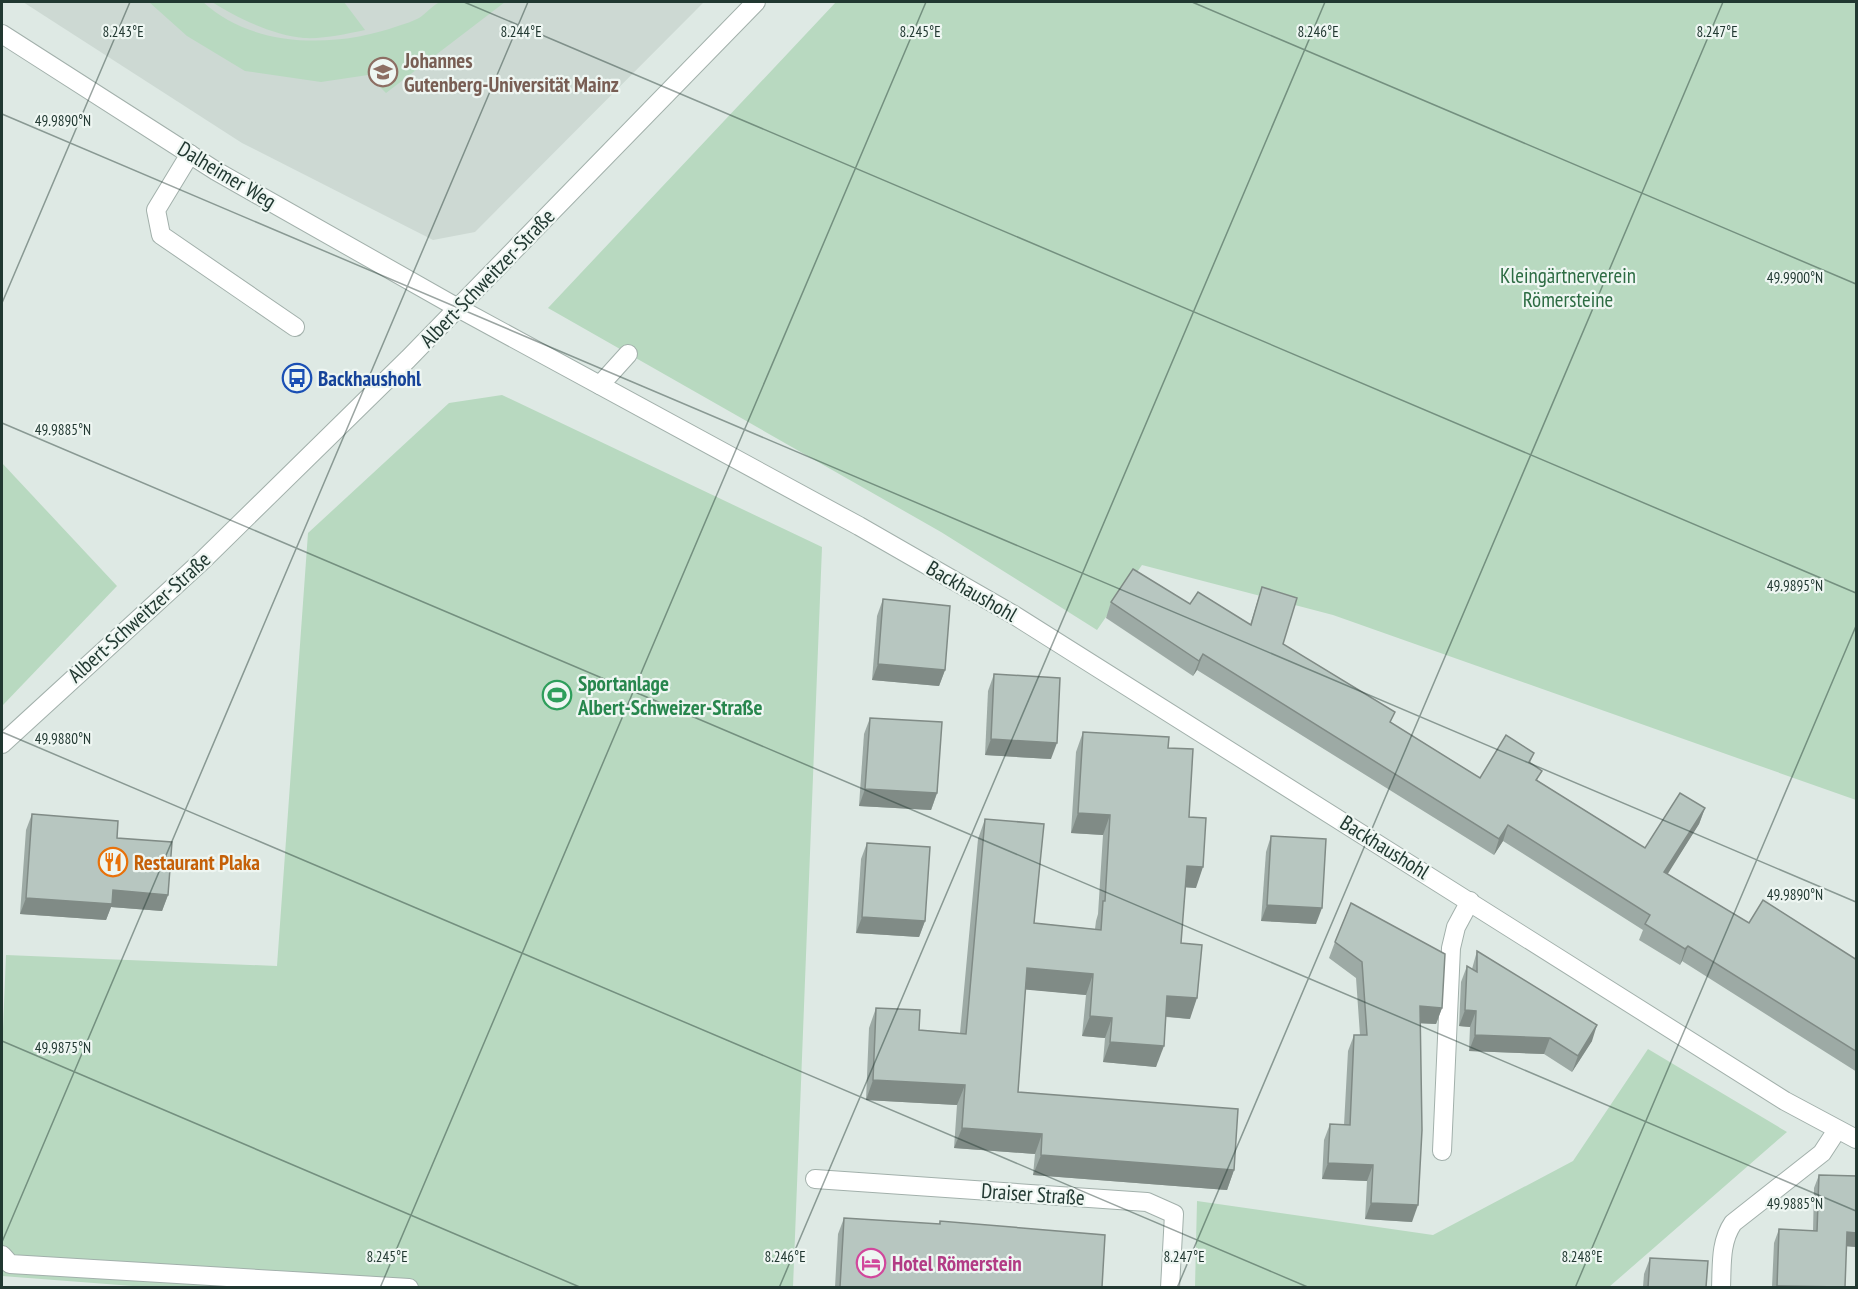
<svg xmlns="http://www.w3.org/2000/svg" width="1858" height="1289" viewBox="0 0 1858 1289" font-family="'PT Sans Narrow',sans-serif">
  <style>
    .built { fill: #cdd9d3 }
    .green { fill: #b8d9c0 }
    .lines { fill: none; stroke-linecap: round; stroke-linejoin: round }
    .minor-casing { stroke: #a2b0ab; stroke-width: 20 }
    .minor { stroke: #fff; stroke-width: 18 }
    .wall { fill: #9daaa5 }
    .shaded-wall { fill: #808b86 }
    .building { fill: #b7c6c0; stroke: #808b86; stroke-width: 1.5 }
    .ticks { fill: none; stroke: #213831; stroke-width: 1.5; stroke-opacity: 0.45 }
    .labels { text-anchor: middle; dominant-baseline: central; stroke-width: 4.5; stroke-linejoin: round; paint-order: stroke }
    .education-label { font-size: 21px; font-weight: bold; fill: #785e54; stroke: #eef6f2; text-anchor: start }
    .street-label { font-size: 21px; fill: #213831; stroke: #eef6f2 }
    .park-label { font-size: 21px; fill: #2d6c43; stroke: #eef6f2 }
    .transit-label { font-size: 21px; font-weight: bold; fill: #164399; stroke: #eef6f2; text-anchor: start }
    .leisure-label { font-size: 21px; font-weight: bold; fill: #27864d; stroke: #eef6f2; text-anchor: start }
    .food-label { font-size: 21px; font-weight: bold; fill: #c56008; stroke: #eef6f2; text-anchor: start }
    .hotel-label { font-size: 21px; font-weight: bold; fill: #b23c85; stroke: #eef6f2; text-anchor: start }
    .ticks-label { font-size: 15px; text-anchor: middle; fill: #213831; stroke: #eef6f2; stroke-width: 4.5; stroke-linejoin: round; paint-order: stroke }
  </style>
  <rect width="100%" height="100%" fill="#dee9e4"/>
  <path class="built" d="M23,2h681l-229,230 -42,8 -191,-97z"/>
  <g class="green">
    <path d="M149,2h54c51,47 134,46 195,24 7,-2 15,-5 21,-8 7,-4 14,-14 22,-16 13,-2 49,-1 64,0l-119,91 -18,-18 -47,7 -76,-11 -58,-35z"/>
    <path d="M212,2h132l21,28c-20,4 -40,9 -61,8 -31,-3 -67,-20 -92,-36z"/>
    <path d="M836,2h1020v798l-523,-185 -191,-50 -45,65 -156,-98 -393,-224z"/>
    <path d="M502,395l320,152 -29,740 -634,1 -157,-12v-223l4,-98 271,11 31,-433 141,-130z"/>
    <path d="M2,463l115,123 -115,120z"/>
    <path d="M1648,1049l139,83 -178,155h-414l2,-86 236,34 140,-74z"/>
  </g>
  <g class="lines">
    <g class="minor-casing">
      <g id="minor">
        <path d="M2,34l214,137 242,137 401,218 155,89 771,486 71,38"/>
        <path d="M190,154l-34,56 5,25 134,92"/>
        <path d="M600,385l28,-31"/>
        <path d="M2,744l200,-183 206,-202 348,-357"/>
        <path d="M1442,1151l9,-203 5,-21 14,-26"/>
        <path d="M815,1179l332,23 27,12 -4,74"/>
        <path d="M2,1255l8,9 399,24"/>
        <path d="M1721,1288c1,-23 -1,-46 12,-65l89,-70 15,-23"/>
      </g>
    </g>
    <use href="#minor" class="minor"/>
  </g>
  <g class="wall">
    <path d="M1262,587l21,57 108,79 89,55 54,-25 -4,10 8,18 107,67 60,-40 -6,16 -32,50 82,49 108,37v112l-175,-111 -2,4 -41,-25 4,-10 -140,-89 -9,14 -297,-185 -4,6 -87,-58 5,-16 79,2 60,21z"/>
    <path d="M883,599l62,71 -6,16 -67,-6 5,-64z"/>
    <path d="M994,674l57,85 -66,-4 3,-64z"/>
    <path d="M870,718l67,75 -6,17 -72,-4 5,-72z"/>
    <path d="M1083,732l85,16 21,69 7,71 -11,-1 -4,56 9,76 -24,-2 -10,50 -53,-5 2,-24 -23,-2 4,-41 -61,-6 -7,103 216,78 -7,20 -194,-15 2,-21 -81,-6 3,-43 -91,-5 3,-72 7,-20 43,22 41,3 18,-194 7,-20 49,104 61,6 1,-8 2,-7 5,-79 -32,-2 5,-81z"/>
    <path d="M32,814l85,24 51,57 -6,16 -51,-4 -5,13 -86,-6 6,-84z"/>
    <path d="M1271,836l45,88 -55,-3 5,-69z"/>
    <path d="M867,843l58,78 -6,16 -63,-4 5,-74z"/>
    <path d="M1335,942l107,66 -6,16 -16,-1 -8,199 -47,-3 2,-38 -45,-2 2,-39 6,-16 14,1 4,-74 6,-16h6l-4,-57 -27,-20z"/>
    <path d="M1477,951l115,90 -20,31 -28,-18 -75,-3 1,-24 -11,-1 2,-44 6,-16 5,3z"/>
    <path d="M1819,1175l38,1v71l-11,-1 -1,41h-73l2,-44 5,-14 34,2 1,-43z"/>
    <path d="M844,1218l95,6 1,-3 162,66h-267l3,-53z"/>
    <path d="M1650,1258l56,29h-63l1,-13z"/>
  </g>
  <g class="shaded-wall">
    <path d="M1203,654l-6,16 -4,6 6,-15z"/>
    <path d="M878,664l67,6 -6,16 -67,-6z"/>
    <path d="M991,739l66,4 -6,16 -66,-4z"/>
    <path d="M865,789l72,4 -6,17 -72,-4z"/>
    <path d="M1705,808l-6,16 -40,64 5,-16z"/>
    <path d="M1078,813l32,2 -7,20 -32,-2z"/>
    <path d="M1508,825l-5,16 -9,14 5,-16z"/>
    <path d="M1187,866l16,1 -7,21 -16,-1z"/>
    <path d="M113,890l55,5 -6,16 -51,-4 -5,13 -86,-6 6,-16z"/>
    <path d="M1267,905l55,3 -6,16 -55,-3z"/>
    <path d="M862,917l63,4 -6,16 -63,-4z"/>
    <path d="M1688,946l-6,15 -2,4 5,-16z"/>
    <path d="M1027,968l66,6 -7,21 -67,-6z"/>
    <path d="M1167,996l30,2 -7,21 -30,-3z"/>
    <path d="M1420,1006l22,2 -6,16 -22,-1z"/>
    <path d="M1465,1010l11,1 -6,16 -11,-1z"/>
    <path d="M1090,1016l22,2 -7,20 -23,-2z"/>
    <path d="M1597,1025l-5,16 -20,31 6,-16z"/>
    <path d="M1475,1035l75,3 -6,16 -75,-3z"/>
    <path d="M1110,1042l54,4 -8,21 -53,-5z"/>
    <path d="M873,1080l92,5 -8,20 -91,-5z"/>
    <path d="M962,1128l80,6 -7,20 -81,-6z"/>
    <path d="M1041,1155l193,15 -7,20 -194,-15z"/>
    <path d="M1328,1163l45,2 -6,16 -45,-2z"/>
    <path d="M1371,1203l47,2 -6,17 -47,-3z"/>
    <path d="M1847,1232l10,1v14l-15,-1z"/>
  </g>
  <g class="building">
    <path d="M1133,569l57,35 8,-12 53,33 11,-38 35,11 -14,46 112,68 -5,10 90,56 26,-43 28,18 -5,9 13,9 -6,9 109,68 35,-55 25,15 -41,64 85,51 14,-23 94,60v92l-169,-106 -3,3 -40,-25 5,-9 -142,-90 -9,14 -296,-185 -4,7 -88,-59z"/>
    <path d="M883,599l67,7 -5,64 -67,-6z"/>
    <path d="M994,674l66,4 -3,65 -66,-4z"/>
    <path d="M870,718l72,4 -5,71 -72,-4z"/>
    <path d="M1083,732l86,5 -1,11 25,1 -4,68 17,1 -3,49 -16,-1 -6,77 21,2 -5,53 -30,-2 -3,50 -54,-4 2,-24 -22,-2 3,-42 -66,-6 -9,124 220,17 -4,61 -193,-15 1,-21 -80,-6 3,-43 -92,-5 3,-72 44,2 -1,20 47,4 19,-215 59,5 -10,99 67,7 2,-29h2l5,-86 -32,-2z"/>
    <path d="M32,814l86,7 -1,17 55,4 -4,53 -55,-5 -1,14 -86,-6z"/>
    <path d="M1271,836l55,3 -4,69 -55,-3z"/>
    <path d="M867,843l63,4 -5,74 -63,-4z"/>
    <path d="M1351,903l94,51 -3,54 -22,-2 2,124 -4,75 -47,-2 2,-38 -45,-2 2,-39 20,1 4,-90h13l-5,-73 -27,-20z"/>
    <path d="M1477,951l120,74 -19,31 -28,-18 -75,-3 1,-24 -11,-1 2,-44 10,6z"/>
    <path d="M1819,1175l38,1v57l-10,-1 -2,55 -68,-1 2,-57 38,2z"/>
    <path d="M844,1218l96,6v-3l165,14 -3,52h-262z"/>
    <path d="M1650,1258l58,3 -2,26h-58z"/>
  </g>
  <path class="ticks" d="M464,2l1392,591M1192,2l664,282M2,114l1854,788M2,303l128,-301M2,423l1854,788M2,732l1308,556M2,1041l580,247M2,1242l526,-1240M380,1288l546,-1286M779,1288l546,-1286M1177,1288l546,-1286M1575,1288l281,-662"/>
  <defs>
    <g id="university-ring" transform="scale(1.5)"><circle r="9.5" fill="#eef6f2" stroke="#8d6e63" stroke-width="1.5"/><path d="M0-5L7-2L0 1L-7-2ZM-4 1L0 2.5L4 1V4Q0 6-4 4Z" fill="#8d6e63"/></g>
    <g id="bus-ring" transform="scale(1.5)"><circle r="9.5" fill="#eef6f2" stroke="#1a4fb4" stroke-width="1.5"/><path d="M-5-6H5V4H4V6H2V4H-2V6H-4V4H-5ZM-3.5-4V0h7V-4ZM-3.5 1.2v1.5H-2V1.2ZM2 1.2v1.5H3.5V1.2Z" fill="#1a4fb4"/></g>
    <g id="stadium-ring" transform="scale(1.5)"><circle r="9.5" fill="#eef6f2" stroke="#2e9e5b" stroke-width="1.5"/><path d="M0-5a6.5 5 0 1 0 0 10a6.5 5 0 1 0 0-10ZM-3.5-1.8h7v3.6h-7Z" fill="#2e9e5b"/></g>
    <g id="restaurant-ring" transform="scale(1.5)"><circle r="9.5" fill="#eef6f2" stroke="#e8710a" stroke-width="1.5"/><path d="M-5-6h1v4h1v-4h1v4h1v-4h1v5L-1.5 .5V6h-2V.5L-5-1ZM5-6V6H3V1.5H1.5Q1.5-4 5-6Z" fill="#e8710a"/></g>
    <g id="hotel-ring" transform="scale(1.5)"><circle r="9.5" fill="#eef6f2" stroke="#d1479c" stroke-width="1.5"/><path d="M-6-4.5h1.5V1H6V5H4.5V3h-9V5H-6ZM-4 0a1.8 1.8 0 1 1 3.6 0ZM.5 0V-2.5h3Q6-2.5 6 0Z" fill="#d1479c"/></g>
  </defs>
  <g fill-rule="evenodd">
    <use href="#university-ring" x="383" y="72"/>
    <use href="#bus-ring" x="297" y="378"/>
    <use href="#stadium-ring" x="557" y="695"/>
    <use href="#restaurant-ring" x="113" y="862"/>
    <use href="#hotel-ring" x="871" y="1263"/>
  </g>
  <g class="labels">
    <g class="education-label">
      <text x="404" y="60">Johannes<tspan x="404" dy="24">Gutenberg-Universität Mainz</tspan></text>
    </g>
    <g class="street-label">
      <text transform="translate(227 175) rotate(31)">Dalheimer Weg</text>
      <text transform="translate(487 278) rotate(-46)">Albert-Schweitzer-Straße</text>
      <text transform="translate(972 591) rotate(30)">Backhaushohl</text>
      <text transform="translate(139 617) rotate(-42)">Albert-Schweitzer-Straße</text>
      <text transform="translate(1385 847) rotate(32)">Backhaushohl</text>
      <text transform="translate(1033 1194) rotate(4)">Draiser Straße</text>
    </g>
    <g class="park-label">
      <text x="1568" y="275">Kleingärtnerverein<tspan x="1568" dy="24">Römersteine</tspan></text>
    </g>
    <g class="transit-label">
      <text x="318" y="378">Backhaushohl</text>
    </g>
    <g class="leisure-label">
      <text x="578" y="683">Sportanlage<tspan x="578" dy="24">Albert-Schweizer-Straße</tspan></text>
    </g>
    <g class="food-label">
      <text x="134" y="862">Restaurant Plaka</text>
    </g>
    <g class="hotel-label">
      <text x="892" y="1263">Hotel Römerstein</text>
    </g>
  </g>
  <g class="ticks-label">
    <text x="123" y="37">8.243°E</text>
    <text x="521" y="37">8.244°E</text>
    <text x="920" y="37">8.245°E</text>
    <text x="1318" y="37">8.246°E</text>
    <text x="1717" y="37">8.247°E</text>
    <text x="63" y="126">49.9890°N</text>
    <text x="1795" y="283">49.9900°N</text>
    <text x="63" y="435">49.9885°N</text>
    <text x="1795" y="591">49.9895°N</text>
    <text x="63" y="744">49.9880°N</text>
    <text x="1795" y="900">49.9890°N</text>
    <text x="63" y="1053">49.9875°N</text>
    <text x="1795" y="1209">49.9885°N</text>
    <text x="387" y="1262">8.245°E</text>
    <text x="785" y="1262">8.246°E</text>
    <text x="1184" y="1262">8.247°E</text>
    <text x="1582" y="1262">8.248°E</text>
  </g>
  <rect width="1858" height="1289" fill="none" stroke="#213831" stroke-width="6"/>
</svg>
